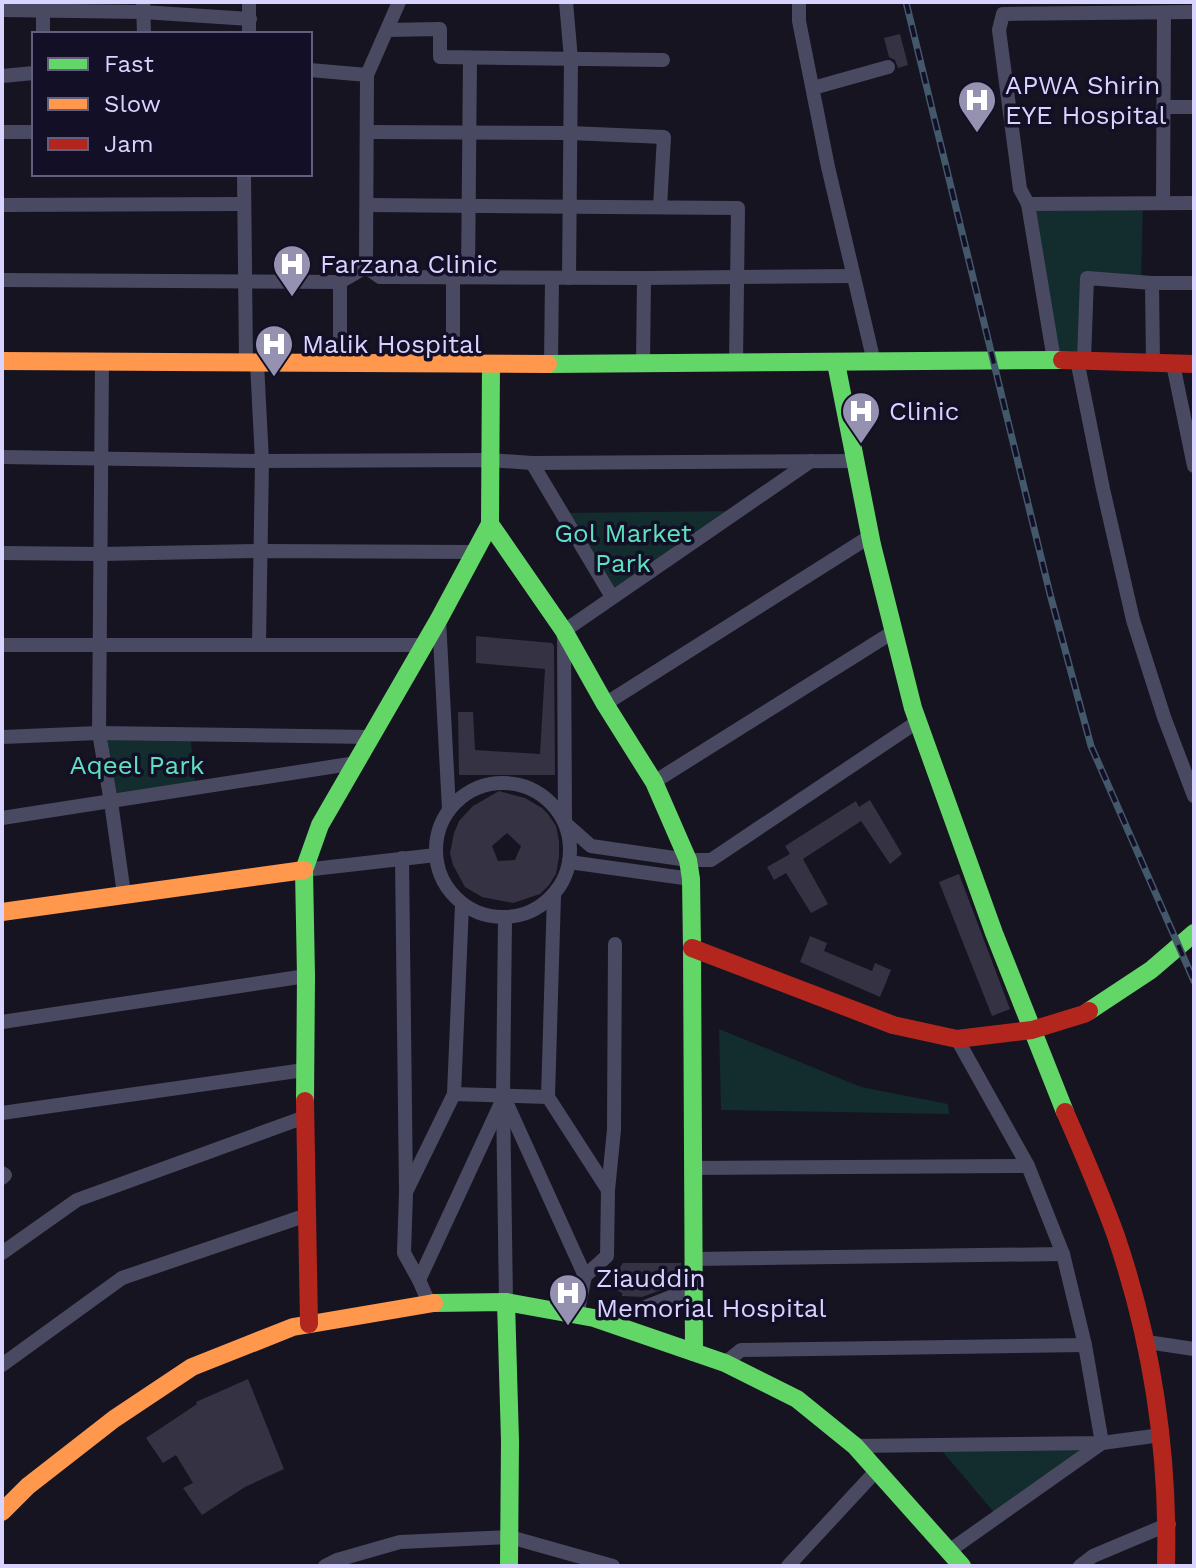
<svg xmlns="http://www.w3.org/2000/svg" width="1196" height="1568" viewBox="0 0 1196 1568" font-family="'Work Sans',sans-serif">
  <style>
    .green { fill: #132c2d }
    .building { fill: #343243; fill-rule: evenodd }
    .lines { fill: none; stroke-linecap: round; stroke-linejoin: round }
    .street { stroke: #4a4962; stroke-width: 14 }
    .fast { stroke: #63d668; stroke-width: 18 }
    .slow { stroke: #ff974d; stroke-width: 18 }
    .jam { stroke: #b3261e; stroke-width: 18 }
    .rail-casing { stroke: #43596b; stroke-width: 7 }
    .rail { stroke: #130f26; stroke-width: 4; stroke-dasharray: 12; stroke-linecap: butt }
    .labels { text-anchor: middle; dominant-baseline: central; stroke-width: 7; stroke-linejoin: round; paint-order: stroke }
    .poi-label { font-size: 26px; fill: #d9d4ff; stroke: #130f26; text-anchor: start }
    .park-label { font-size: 26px; fill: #5fe0c0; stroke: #130f26 }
  </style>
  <rect width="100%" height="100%" fill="#161421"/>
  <g class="green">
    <path d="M1143,203l-2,79 -54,-4 -3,82h-30l-26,-156z"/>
    <path d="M737,511l-125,86 -50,-84z"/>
    <path d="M99,733l91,1 6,54 -85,14z"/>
    <path d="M719,1029l142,58 87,17 1,10 -228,-4z"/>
    <path d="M1102,1443l-105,73 -60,-71z"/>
  </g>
  <g class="building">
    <path d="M900,34l8,31 -10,3 -3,-8 -6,-3 -5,-19z"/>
    <path d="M476,636l76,7 2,3 1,129h-96l-1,-63h15l2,38 65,4 5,-85 -69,-6z"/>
    <path d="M499,791l26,7 17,10 6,6 8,12 3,15v16l-3,17 -7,11 -9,9 -27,9 -31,-6 -17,-10 -12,-22 -3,-12 4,-20 5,-12 14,-15zM507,833l14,13 -6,14 -17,1 -6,-15z"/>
    <path d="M870,800l32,54 -12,10 -29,-43 -58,38 25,45 -17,9 -25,-40 -12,7 -7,-13 23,-13 -5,-8 71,-45 3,6z"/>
    <path d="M959,874l51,135 -18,7 -53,-134z"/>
    <path d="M810,936l17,7 -3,8 48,20 3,-8 16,7 -11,27 -80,-35z"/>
    <path d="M623,1263h58v13l-6,9 -33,12 -20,-1v-3l-9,-5v-10z"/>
    <path d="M248,1379l36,90 -39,18 -43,28 -19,-27 10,-5 -17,-28 -13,8 -17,-25 51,-34 -1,-2z"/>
  </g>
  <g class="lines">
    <g class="street">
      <path d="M143,2l1,32"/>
      <path d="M249,2v32"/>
      <path d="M566,2l5,57 -2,219"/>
      <path d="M799,2v19l29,146 46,195"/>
      <path d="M2,10l141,2 107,7"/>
      <path d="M43,11v23"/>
      <path d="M387,30l53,-1v28l223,3"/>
      <path d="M310,70l57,5"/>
      <path d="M2,76l32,-3"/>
      <path d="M813,88l75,-21"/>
      <path d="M1164,107h30"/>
      <path d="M2,132h32"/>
      <path d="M367,132l203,1 94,4 -4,70"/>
      <path d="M244,174l2,189"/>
      <path d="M1163,203l1,-190"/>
      <path d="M1028,204l166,-1"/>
      <path d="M2,205l242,-1"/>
      <path d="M367,205l371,3 -2,155"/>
      <path d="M366,267l14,10 264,1 209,-2"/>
      <path d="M468,277l2,-219"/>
      <path d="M2,280l338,2"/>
      <path d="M1152,283h42"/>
      <path d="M1054,360l-26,-156 -8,-15 -21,-159 4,-16 191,-2"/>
      <path d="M1077,360l26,129 30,131 31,97 30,79"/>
      <path d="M1084,360l3,-82 65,5 1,80"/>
      <path d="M102,362l-3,371 12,69 13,92"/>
      <path d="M257,363l5,98 -3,183"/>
      <path d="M340,363v-81l26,-15 1,-192 32,-73"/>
      <path d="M453,364v-87"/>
      <path d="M551,364l1,-86"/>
      <path d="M643,364l1,-86"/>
      <path d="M1173,364l21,102"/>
      <path d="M2,457l260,4 228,-1 42,3 322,-2"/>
      <path d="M811,461l-247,170 1,192 26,23 97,14h23l206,-138"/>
      <path d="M532,463l80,134"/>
      <path d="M2,553l98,1 162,-3 213,1"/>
      <path d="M439,619l10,191"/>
      <path d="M2,645h421"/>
      <path d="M605,704l264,-167"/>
      <path d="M2,737l97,-4 271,4"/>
      <path d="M654,782l239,-150"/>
      <circle cx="503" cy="850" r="67"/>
      <path d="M2,818l354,-55"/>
      <path d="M402,858l4,334 -2,61 15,27 10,23"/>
      <path d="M569,862l122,17"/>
      <path d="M304,870l132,-15"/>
      <path d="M554,895l-6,202 60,93"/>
      <path d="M505,919l-2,178 3,205"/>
      <path d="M2,1022l304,-46"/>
      <path d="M454,1094l94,3"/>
      <path d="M507,1104l78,172"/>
      <path d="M2,1113l302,-43"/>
      <path d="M692,1168l336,-2"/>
      <path d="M2,1173l3,2 -3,3"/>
      <path d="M407,1190l47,-96 8,-189"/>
      <path d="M2,1253l75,-53 228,-83"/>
      <path d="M693,1259l370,-5"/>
      <path d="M419,1280l83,-179"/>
      <path d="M577,1315l8,-39 22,-20 1,-66 6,-60 1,-186"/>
      <path d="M594,1318l51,-11 36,-14 12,-17"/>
      <path d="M1147,1342l47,7"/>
      <path d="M725,1363l16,-13 344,-5"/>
      <path d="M2,1365l120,-87 185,-63"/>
      <path d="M855,1446l247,-3 59,-8"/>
      <path d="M949,1551l153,-108 -17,-98 -22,-91 -35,-88 -71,-127"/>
      <path d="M325,1566l12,-6 63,-18 110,-5 103,29"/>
      <path d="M788,1566l89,-96"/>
      <path d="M1080,1566l13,-10 76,-32"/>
    </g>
    <g class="fast">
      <path d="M836,363l36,182 41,163 81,225 71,179"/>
      <path d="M548,364l514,-4"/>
      <path d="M490,524l74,107 41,73 49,78 34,78 3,19 1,69 2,404"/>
      <path d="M1089,1011l62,-41 43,-37"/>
      <path d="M305,1101l1,-125 -2,-106 16,-45 119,-206 51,-95 1,-160"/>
      <path d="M506,1302l4,139 -1,125"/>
      <path d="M434,1303l72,-1 88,16 131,45 72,36 58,47 107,120"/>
    </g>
    <g class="slow">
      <path d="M2,361l546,3"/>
      <path d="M2,912l302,-42"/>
      <path d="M2,1512l26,-26 86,-67 78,-52 101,-40 141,-24"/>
    </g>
    <g class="jam">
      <path d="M1062,360l132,4"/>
      <path d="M692,948l201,77 64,14 75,-9 52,-16 5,-3"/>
      <path d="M305,1101l4,223"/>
      <path d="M1065,1112c18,41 36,82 51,124 37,109 53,216 50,330"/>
    </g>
    <g class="rail-casing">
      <path id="rail" d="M906,2l144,592 41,152 103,235"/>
    </g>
    <use href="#rail" class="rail"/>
  </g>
  <defs>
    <g id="hospital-pin" transform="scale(2)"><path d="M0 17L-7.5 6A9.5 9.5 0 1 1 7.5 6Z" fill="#9591b1" stroke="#130f26"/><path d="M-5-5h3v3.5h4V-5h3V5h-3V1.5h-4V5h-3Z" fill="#fff"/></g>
  </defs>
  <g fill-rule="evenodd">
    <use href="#hospital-pin" x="977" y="100"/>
    <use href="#hospital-pin" x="292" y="264"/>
    <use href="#hospital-pin" x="274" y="344"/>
    <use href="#hospital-pin" x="861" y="411"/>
    <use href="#hospital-pin" x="568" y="1293"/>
  </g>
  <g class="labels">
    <g class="poi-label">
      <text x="1005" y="85">APWA Shirin<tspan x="1005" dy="30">EYE Hospital</tspan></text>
      <text x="320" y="264">Farzana Clinic</text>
      <text x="302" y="344">Malik Hospital</text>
      <text x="889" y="411">Clinic</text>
      <text x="596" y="1278">Ziauddin<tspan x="596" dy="30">Memorial Hospital</tspan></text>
    </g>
    <g class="park-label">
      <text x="623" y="533">Gol Market<tspan x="623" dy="30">Park</tspan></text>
      <text x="137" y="765">Aqeel Park</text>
    </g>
  </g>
  <rect width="1196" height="1568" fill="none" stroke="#d9d4ff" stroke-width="8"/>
  <rect x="32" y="32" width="280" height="144" fill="#130f26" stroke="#625e7d" stroke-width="2"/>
  <rect x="48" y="58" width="40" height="12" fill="#63d668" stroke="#625e7d" stroke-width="2"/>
  <text x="104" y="72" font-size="24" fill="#d9d4ff">Fast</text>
  <rect x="48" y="98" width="40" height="12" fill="#ff974d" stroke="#625e7d" stroke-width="2"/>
  <text x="104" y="112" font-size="24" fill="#d9d4ff">Slow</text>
  <rect x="48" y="138" width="40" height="12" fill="#b3261e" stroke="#625e7d" stroke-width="2"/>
  <text x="104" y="152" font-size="24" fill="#d9d4ff">Jam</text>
</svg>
